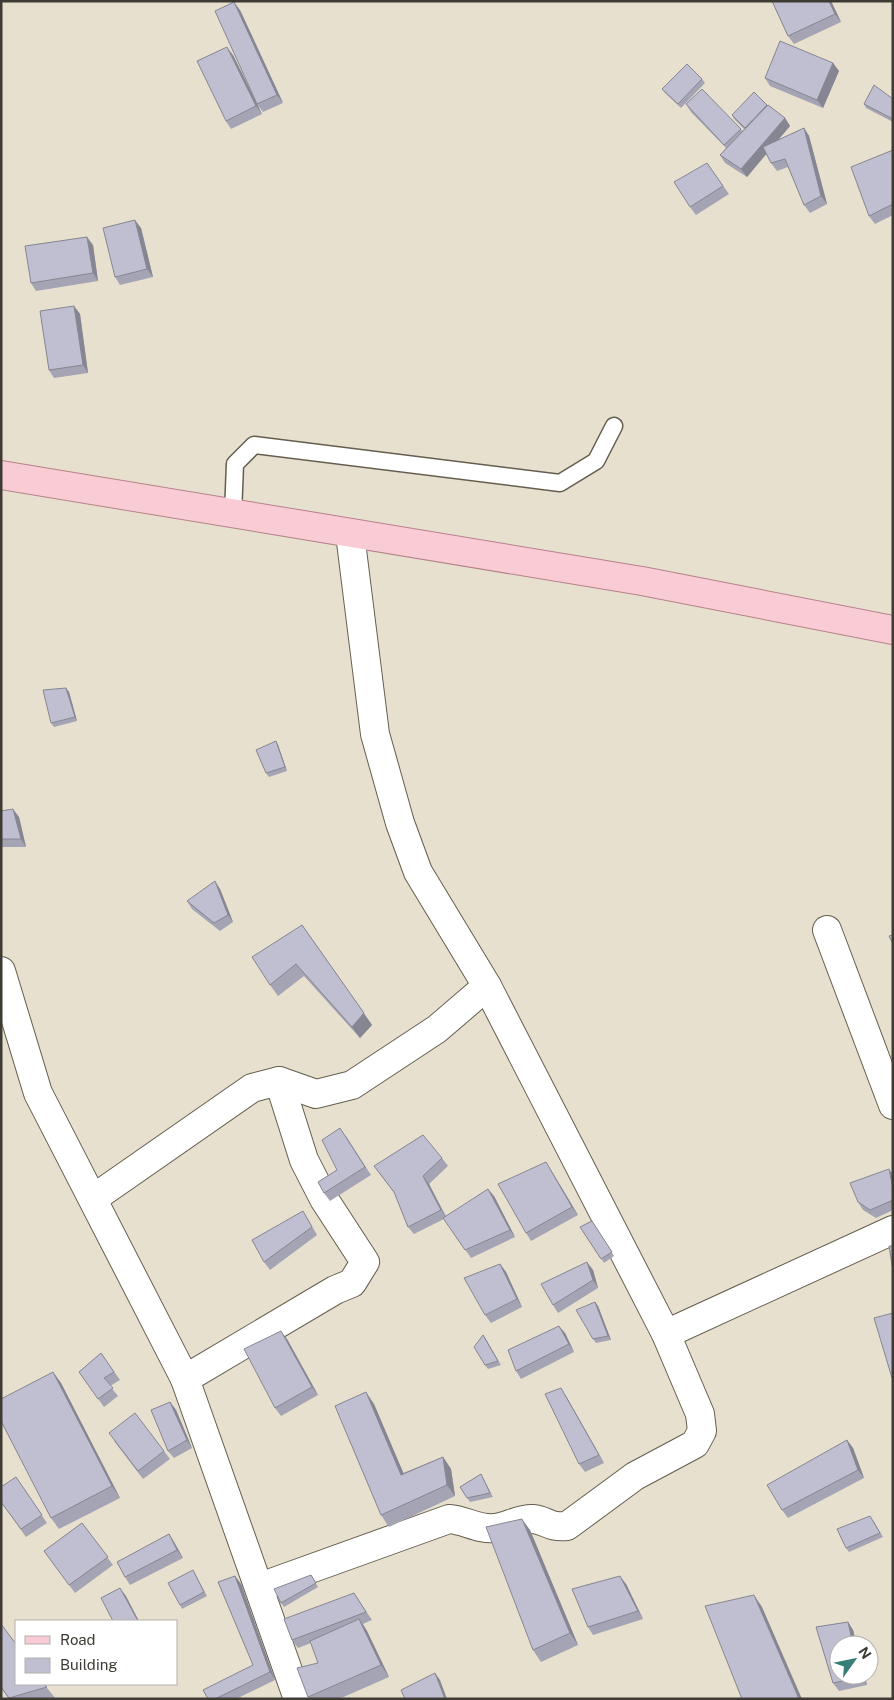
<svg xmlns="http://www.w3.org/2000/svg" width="894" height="1700" viewBox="0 0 894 1700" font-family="'Public Sans',sans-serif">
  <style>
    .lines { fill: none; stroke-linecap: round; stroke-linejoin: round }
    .service-casing { stroke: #645e4e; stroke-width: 19 }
    .minor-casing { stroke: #645e4e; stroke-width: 30 }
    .primary-casing { stroke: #b5828a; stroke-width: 30 }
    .service { stroke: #fff; stroke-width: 16 }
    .minor { stroke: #fff; stroke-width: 28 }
    .primary { stroke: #f9cbd4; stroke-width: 28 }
    .wall { fill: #a4a4b4 }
    .shaded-wall { fill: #868692 }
    .building { fill: #bfbfd1; stroke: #868692 }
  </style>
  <rect width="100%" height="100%" fill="#e8e0ce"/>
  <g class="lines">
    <g class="service-casing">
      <path id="service" d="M233,514l2,-50 19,-19 306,38 36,-22 18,-35"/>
    </g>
    <g class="minor-casing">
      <g id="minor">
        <path d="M827,930l66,175"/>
        <path d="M1,971l37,122 147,286 113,320"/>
        <path d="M94,1198l158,-110 27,-7 37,13 36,-9 85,-56 50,-43"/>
        <path d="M666,1334l227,-104"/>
        <path d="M185,1379l150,-89 17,-7 13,-21 -41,-63 -20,-39 -25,-79"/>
        <path d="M260,1587l189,-68c16,1 30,11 46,9 12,-1 25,-10 38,-9 13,1 16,9 34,7l68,-50 60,-32 7,-13 -2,-17 -34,-80 -179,-348 -69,-114 -18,-49 -25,-89 -25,-200"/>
      </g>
    </g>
    <g class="primary-casing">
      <path id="primary" d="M1,475l641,106 251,49"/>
    </g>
    <use href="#service" class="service"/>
    <use href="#minor" class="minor"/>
    <use href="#primary" class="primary"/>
  </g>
  <g class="wall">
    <path d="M772,1h59l10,21 -47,22 -6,-8z"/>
    <path d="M240,10l43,93 -20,9 -6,-8z"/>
    <path d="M233,55l29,59 -31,15 -5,-8z"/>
    <path d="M833,63l6,8 -16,37 -53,-22 -5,-8z"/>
    <path d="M702,79l3,4 -24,25 -16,-15 -3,-4z"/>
    <path d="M893,99v23l-27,-14 -2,-4z"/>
    <path d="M686,104l55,25 1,2 2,-2 -10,-10 -2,-4 35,-10 18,13 5,8 -12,14 26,-12 5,8 18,68 -17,9 -6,-8 -16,-38 -11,4 -6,-8 -5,-9 -19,23 -22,-14 -5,-8 6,-7 -35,-36z"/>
    <path d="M893,150v65l-18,9 -6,-8z"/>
    <path d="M707,163l22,31 -33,21 -6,-8z"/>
    <path d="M141,228l12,49 -33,8 -5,-8z"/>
    <path d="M93,245l5,36 -62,10 -5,-8z"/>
    <path d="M74,306l6,8 8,59 -34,5 -5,-8z"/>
    <path d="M66,688l3,4 8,29 -23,6 -3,-4z"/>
    <path d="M276,741l2,4 9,26 -18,6 -3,-4z"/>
    <path d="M1,811l18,6 7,30h-25z"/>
    <path d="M220,889l13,33 -13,9 -28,-22 -5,-8z"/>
    <path d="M302,925l70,100 -12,13 -56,-62 -26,20 -8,-11z"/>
    <path d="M346,1136l25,39 -41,26 -6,-8 13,-23z"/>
    <path d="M442,1158l6,8 -19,18 17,32 48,-20 21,41 -44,21 -27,-39 -30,15 -6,-7 -13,-33 -21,-28z"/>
    <path d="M551,1170l27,45 -47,26 -5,-8z"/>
    <path d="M893,1175v35l-17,8 -13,-8 -5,-8z"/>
    <path d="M308,1219l9,16 -47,35 -6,-8z"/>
    <path d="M592,1221l22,35 -10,7 -24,-36z"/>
    <path d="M500,1264l6,8 16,35 -31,16 -6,-8z"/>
    <path d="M593,1270l5,18 -40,25 -5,-8z"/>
    <path d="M595,1302l3,4 13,34 -15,3 -3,-4z"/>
    <path d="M565,1333l9,19 -53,27 -5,-8z"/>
    <path d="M483,1335l3,4 15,26 -13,4 -3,-4z"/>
    <path d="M287,1339l31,56 -37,21 -6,-8z"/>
    <path d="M101,1353l19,27 -10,6 8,10 -14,11 -25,-35z"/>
    <path d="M53,1372l8,11 59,115 -61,31 -8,-11z"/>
    <path d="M566,1396l38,67 -19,9 -6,-8z"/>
    <path d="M170,1402l6,8 16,38 -18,10 -6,-7z"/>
    <path d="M374,1404l29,69 40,-16 8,12 4,27 -66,31 -8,-12z"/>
    <path d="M847,1440l6,8 11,30 -76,40 -6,-8z"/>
    <path d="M114,1441l50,10 6,8 -27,20z"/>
    <path d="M481,1474l12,23 -23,5 -10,-15z"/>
    <path d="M16,1477l31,46 -21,14 -25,-35z"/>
    <path d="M873,1520l10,17 -34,15 -3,-4z"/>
    <path d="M82,1523l31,42 -38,28 -31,-42z"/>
    <path d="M530,1530l48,115 -37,17 -8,-12z"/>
    <path d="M169,1534l5,8 9,16 -53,27 -5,-8z"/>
    <path d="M193,1570l14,26 -25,13 -2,-4z"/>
    <path d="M311,1575l7,12 -34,20 -3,-4z"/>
    <path d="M235,1576l6,8 34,96 -39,19h-28l45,-34z"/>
    <path d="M626,1584l17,35 -50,16 -5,-8z"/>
    <path d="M354,1593l18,27 -9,4 4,7 22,46 -50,22h-30l-1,-2 10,-34 -7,-20 -13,5 -6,-8z"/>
    <path d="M848,1622l5,8 4,15h-18v30h25l3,10 -28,6 -6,-8 -17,-56z"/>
    <path d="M44,1684l11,14 -46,1 -8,-11z"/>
  </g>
  <g class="shaded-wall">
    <path d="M829,1h2l10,21 -6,-8z"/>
    <path d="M234,2l6,8 43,93 -6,-8z"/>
    <path d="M227,47l6,8 29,59 -6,-8z"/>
    <path d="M833,63l6,8 -16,37 -6,-8z"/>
    <path d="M785,118l5,8 -43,51 -6,-8z"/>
    <path d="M804,128l5,8 18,68 -6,-8z"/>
    <path d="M135,220l6,8 12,49 -6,-8z"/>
    <path d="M87,237l6,8 5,36 -5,-8z"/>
    <path d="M74,306l6,8 8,59 -5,-8z"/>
    <path d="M66,688l3,4 8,29 -2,-4z"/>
    <path d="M276,741l2,4 9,26 -2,-4z"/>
    <path d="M13,809l6,8 7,30 -5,-8z"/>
    <path d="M215,881l5,8 13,33 -5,-7z"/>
    <path d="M302,925l70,100 -12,13 -8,-11z"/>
    <path d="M546,1162l5,8 27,45 -6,-8z"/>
    <path d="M889,1169l4,6v13z"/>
    <path d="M423,1176l6,8 17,34 -5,-8z"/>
    <path d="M488,1189l6,7 21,41 -5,-7z"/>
    <path d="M587,1262l6,8 5,18 -5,-8z"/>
    <path d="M500,1264l6,8 16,35 -5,-8z"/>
    <path d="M595,1302l3,4 13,34 -3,-4z"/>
    <path d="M559,1326l6,7 9,19 -5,-8z"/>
    <path d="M281,1331l6,8 31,56 -6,-8z"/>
    <path d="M53,1372l8,11 59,115 -8,-12z"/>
    <path d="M561,1388l5,8 38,67 -5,-8z"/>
    <path d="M366,1392l8,12 35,82 -8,-11z"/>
    <path d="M170,1402l6,8 16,38 -5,-8z"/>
    <path d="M847,1440l6,8 11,30 -6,-8z"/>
    <path d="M443,1457l8,12 4,27 -8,-11z"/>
    <path d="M522,1519l8,11 48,115 -8,-12z"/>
    <path d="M169,1534l5,8 9,16 -6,-8z"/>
    <path d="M235,1576l6,8 34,96 -5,-8z"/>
    <path d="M620,1576l6,8 17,35 -5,-8z"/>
    <path d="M120,1588l6,8 13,25h-1z"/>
    <path d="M754,1595l8,12 40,92h-3z"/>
    <path d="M359,1619l8,12 22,46 -8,-12z"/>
    <path d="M848,1622l5,8 4,15h-4z"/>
    <path d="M435,1673l5,7 7,19h-2z"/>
    <path d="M861,1675h3l3,10 -6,-8z"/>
  </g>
  <g class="building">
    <path d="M772,1h57l6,13 -47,22z"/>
    <path d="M234,2l43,93 -20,9 -42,-93z"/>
    <path d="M780,41l53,22 -16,37 -52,-22z"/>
    <path d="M227,47l29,59 -30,15 -29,-60z"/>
    <path d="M687,64l15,15 -24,25 -16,-15z"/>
    <path d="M874,85l19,14v20l-29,-15z"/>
    <path d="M702,89l39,40 -17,16 -38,-41z"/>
    <path d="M754,92l13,13 -22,23 -13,-13z"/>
    <path d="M768,105l17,13 -44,51 -21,-14z"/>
    <path d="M804,128l17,68 -17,9 -19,-46 -14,4 -8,-16z"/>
    <path d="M893,150v54l-24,12 -18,-49z"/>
    <path d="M707,163l16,23 -33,21 -16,-25z"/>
    <path d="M135,220l12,49 -32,8 -12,-49z"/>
    <path d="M87,237l6,36 -62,10 -6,-37z"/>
    <path d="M74,306l9,59 -34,5 -9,-59z"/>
    <path d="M66,688l9,29 -24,6 -8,-33z"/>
    <path d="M276,741l9,26 -19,6 -10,-23z"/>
    <path d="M13,809l8,30h-20v-28z"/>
    <path d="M215,881l13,34 -14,8 -27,-22z"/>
    <path d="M302,925l62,88 -12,14 -56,-63 -26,21 -18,-28z"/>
    <path d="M893,935v9l-4,-8z"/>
    <path d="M340,1128l25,39 -41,26 -6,-11 19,-12 -15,-30z"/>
    <path d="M423,1135l19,23 -19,18 18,34 -33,17 -14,-35 -20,-26z"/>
    <path d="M546,1162l26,45 -46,26 -28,-49z"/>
    <path d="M889,1169l4,19v12l-23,10 -12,-8 -8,-19z"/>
    <path d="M488,1189l22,41 -45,20 -22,-32z"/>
    <path d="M303,1211l9,16 -48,35 -12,-22z"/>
    <path d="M592,1221l20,31 -11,7 -21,-32z"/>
    <path d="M889,1246h4v25z"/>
    <path d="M587,1262l6,18 -40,25 -12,-21z"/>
    <path d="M500,1264l17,35 -32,16 -21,-37z"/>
    <path d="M595,1302l13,34 -15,3 -17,-29z"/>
    <path d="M893,1313v65h-1l-18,-60z"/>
    <path d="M559,1326l10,18 -53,27 -8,-21z"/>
    <path d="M281,1331l31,56 -37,21 -31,-59z"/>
    <path d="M483,1335l15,26 -13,4 -11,-18z"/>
    <path d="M101,1353l13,19 -10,6 9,10 -15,11 -19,-27z"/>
    <path d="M53,1372l59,114 -61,32 -50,-97v-22z"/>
    <path d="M561,1388l38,67 -20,9 -34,-70z"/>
    <path d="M366,1392l35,83 42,-18 4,28 -66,30 -46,-109z"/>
    <path d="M170,1402l17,38 -19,11 -17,-41z"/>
    <path d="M135,1413l29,38 -26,20 -29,-38z"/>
    <path d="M847,1440l11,30 -76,40 -15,-25z"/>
    <path d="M481,1474l9,19 -23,5 -7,-11z"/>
    <path d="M16,1477l26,38 -21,14 -20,-27v-15z"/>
    <path d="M870,1516l10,17 -34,15 -9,-19z"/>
    <path d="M522,1519l48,114 -37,17 -47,-123z"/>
    <path d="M82,1523l26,34 -39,28 -25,-34z"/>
    <path d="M169,1534l8,16 -52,27 -8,-15z"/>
    <path d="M193,1570l11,22 -24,13 -12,-22z"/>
    <path d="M311,1575l5,8 -35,20 -7,-14z"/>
    <path d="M235,1576l35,96 -55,27h-7l-5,-9 50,-25 -35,-83z"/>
    <path d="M620,1576l18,35 -50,16 -16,-38z"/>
    <path d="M120,1588l18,33h-25l-12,-23z"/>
    <path d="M354,1593l12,19 -74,28 -8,-21z"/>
    <path d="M754,1595l45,104h-57l-37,-93z"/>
    <path d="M359,1619l22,46 -73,32 -11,-29 21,-5 -8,-22z"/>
    <path d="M848,1622l5,23h-14v30h22v2l-28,6 -17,-56z"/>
    <path d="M1,1624l15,20v40h28l3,3 -38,11 -8,-11z"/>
    <path d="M435,1673l10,26h-40l-4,-9z"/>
  </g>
  <rect width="894" height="1700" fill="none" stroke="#3e3b34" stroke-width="5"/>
  <rect x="15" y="1620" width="162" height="65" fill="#ffffff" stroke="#b2b1ae"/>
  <rect x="25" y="1636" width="25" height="8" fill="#f9cbd4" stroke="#b2b1ae"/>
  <text x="60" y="1645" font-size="15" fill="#3e3b34">Road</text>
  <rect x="25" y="1658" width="25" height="15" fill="#bfbfd1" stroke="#b2b1ae"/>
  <text x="60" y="1670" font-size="15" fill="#3e3b34">Building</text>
  <g transform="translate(854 1660) rotate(57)"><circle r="24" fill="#ffffff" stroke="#b2b1ae"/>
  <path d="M0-4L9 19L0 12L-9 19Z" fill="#367e77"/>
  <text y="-8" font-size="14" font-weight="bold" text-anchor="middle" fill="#3e3b34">N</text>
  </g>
</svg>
